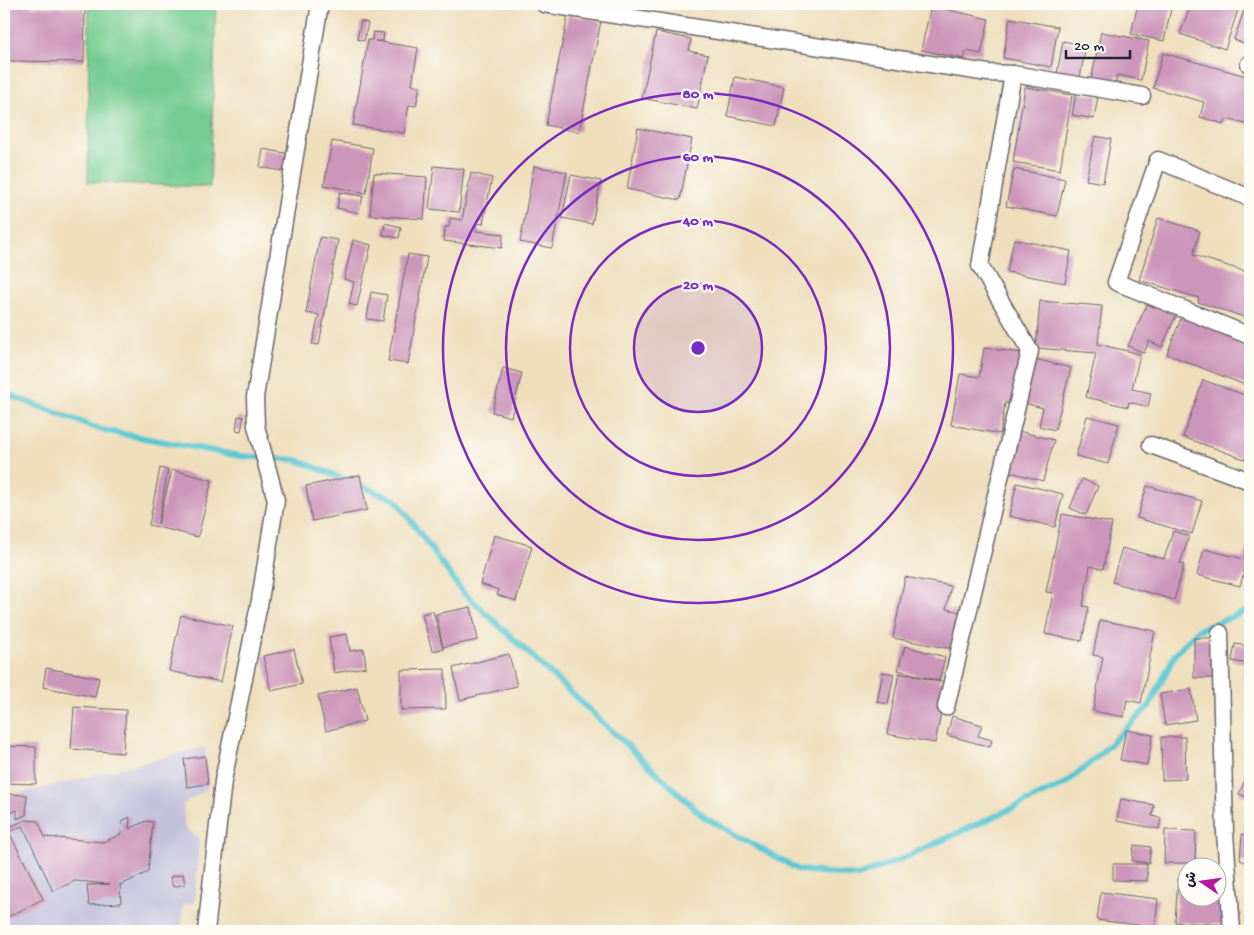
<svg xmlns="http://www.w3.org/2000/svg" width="1254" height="935" viewBox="0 0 1254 935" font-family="'Gochi Hand','Playpen Sans Arabic',sans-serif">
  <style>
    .industrial { fill: #c3c1db }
    .green { fill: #74cc91; stroke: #4b7766 }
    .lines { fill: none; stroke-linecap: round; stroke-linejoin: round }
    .stream { stroke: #59c6d1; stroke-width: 6 }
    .building { fill: #cc95ba }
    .street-casing { stroke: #696468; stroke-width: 19 }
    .street { stroke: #fff; stroke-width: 16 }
    .ring { fill: none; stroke: #7b2cbf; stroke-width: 2.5 }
    .centre { fill: #7b2cbf; stroke: #fdfcf7; stroke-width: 2.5 }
    .ring-label { font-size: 15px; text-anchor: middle; font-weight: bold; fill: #7b2cbf; stroke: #fdfcf7; stroke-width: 4.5; stroke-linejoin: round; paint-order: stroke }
  </style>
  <rect width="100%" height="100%" fill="#fdfcf7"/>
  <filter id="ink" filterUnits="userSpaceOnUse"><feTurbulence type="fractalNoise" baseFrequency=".02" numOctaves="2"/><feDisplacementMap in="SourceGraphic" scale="10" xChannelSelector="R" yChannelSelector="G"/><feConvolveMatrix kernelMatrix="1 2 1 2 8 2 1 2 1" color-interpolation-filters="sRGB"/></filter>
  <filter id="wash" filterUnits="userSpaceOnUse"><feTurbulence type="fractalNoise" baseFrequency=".0096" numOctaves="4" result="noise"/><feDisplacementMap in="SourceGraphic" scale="20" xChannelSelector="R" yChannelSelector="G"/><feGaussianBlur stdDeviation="1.12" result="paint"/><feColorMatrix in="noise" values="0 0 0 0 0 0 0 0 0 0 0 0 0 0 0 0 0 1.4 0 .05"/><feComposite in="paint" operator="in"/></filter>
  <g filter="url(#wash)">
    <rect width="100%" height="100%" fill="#eedebc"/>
    <path class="industrial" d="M205,747l3,41 -25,16 2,24 14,10 -4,65 -12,1 -2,27h-177v-136l32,-5z"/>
    <path class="green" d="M89,4h127l-6,183 -122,-5z"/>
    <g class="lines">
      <path class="stream" d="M4,393l98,37 138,26 57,4 99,40 65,90 243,227 95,53 59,6 39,-15 168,-77 33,-28 52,-51 25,-51 23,-24 52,-20"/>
    </g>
    <g id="blocks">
      <g class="building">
        <path d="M1138,4h34l-8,37 -33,-7z"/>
        <path d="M1191,4h49l-15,45 -45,-15z"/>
        <path d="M1246,4h4v41l-16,-5z"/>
        <path d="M4,6l81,2 -1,54 -80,-1z"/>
        <path d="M931,6l58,13 -8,35 -15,-3 -2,8 -43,-9z"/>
        <path d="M568,15l33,6 -22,111 -33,-7z"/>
        <path d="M1010,18l48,9 -7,40 -48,-9z"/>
        <path d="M361,21l7,2 -4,18 -7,-2z"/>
        <path d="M373,32l11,1 -1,8h-8l43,7 -6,37 8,1 -4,20 -7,-1 -5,28 -51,-8 15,-85h4z"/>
        <path d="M656,32l35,7 -2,12 19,4 -11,54 -55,-11z"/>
        <path d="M1101,32l48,9 -8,39 -24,-5 -2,11 -24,-5z"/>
        <path d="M1063,41l23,5 -6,32 -23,-4z"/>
        <path d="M1163,53l87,24v48l-24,-6 -2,5 -24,-7 4,-15 -51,-14z"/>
        <path d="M735,77l49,10 -8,39 -49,-10z"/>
        <path d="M1025,87l47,8 -12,75 -47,-8z"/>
        <path d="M1076,93l22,3 -4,23 -22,-4z"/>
        <path d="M638,128l54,11 -12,61 -53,-11z"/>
        <path d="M1095,136l16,3 -8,44 -17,-3z"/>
        <path d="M332,141l41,7 -7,45 -42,-8z"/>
        <path d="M263,149l27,5 -3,18 -27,-5z"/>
        <path d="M434,166l30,3 -5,43 -30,-3z"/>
        <path d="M534,166l33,6 -15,76 -32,-6z"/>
        <path d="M1014,169l51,10 -8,37 -51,-10z"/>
        <path d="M374,173l53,4 -3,42 -54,-4z"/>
        <path d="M471,173l21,5 -9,46 -6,-1 -1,8 27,3 -1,14 -58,-7 1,-14h4l1,-9 12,2z"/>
        <path d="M571,175l30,6 -9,43 -30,-6z"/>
        <path d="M340,192l23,4 -4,17 -22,-5z"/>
        <path d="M1158,218l42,13 -7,24 57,18v46l-52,-17 1,-4 -60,-18z"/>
        <path d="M385,223l16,4 -2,11 -16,-3z"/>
        <path d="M320,237l18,3 -19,105 -7,-1 7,-29 -13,-2z"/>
        <path d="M1014,239l57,12 -6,32 -58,-11z"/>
        <path d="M353,240l18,5 -14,61 -8,-2 5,-22 -10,-3z"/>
        <path d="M408,254l19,3 -19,107 -20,-3z"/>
        <path d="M371,292l16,3 -4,26 -16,-2z"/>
        <path d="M1040,301l62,5 -4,38 42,10 -8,35 19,4 -3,14 -19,-5 -1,5 -42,-10 10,-44 -60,-5z"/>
        <path d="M1148,302l28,13 -14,32 -13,-6 -5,12 -16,-7z"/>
        <path d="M1182,316l68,27v44l-83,-33z"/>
        <path d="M984,348l38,5 -9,51 -8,-1 -5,31 -49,-9 9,-51 19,3z"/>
        <path d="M1035,359l36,9 -16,62 -16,-4 4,-18 -19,-5z"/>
        <path d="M503,368l19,5 -11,44 -19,-5z"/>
        <path d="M1203,380l47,17v53l-3,10 -64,-23z"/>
        <path d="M238,416l6,1 -3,14 -5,-1z"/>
        <path d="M1087,416l32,8 -11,40 -32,-8z"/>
        <path d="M1018,431l36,9 -11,41 -36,-10z"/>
        <path d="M160,468l8,2 -10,54 14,-54 40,10 -14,57 -49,-12z"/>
        <path d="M360,475l7,35 -55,11 -6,-35z"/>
        <path d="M1082,479l16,7 -12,29 -16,-7z"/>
        <path d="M1017,483l46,11 -8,33 -46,-11z"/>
        <path d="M1147,486l55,15 -10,33 -55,-16z"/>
        <path d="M1062,514l50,9 -9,46 -13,-3 -7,40 6,1 -7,34 -37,-7 8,-41 -7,-1z"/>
        <path d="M1173,531l16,5 -9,28 4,1 -10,35 -62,-18 10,-34 42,11z"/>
        <path d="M494,535l38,11 -16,55 -19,-6 2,-5 -19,-6z"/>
        <path d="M1250,537v41l-7,-2 -3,10 -43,-11 7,-26 40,10z"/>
        <path d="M905,577l46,9 -5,23 14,3 -7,37 -60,-11z"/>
        <path d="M471,607l7,33 -35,7 -7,-33z"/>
        <path d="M433,611l10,38 -11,2 -10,-37z"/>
        <path d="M181,615l52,11 -12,56 -52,-11z"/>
        <path d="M1100,620l55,11 -14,72 -14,-3 -3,17 -31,-6 10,-54 -10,-2z"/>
        <path d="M347,634l3,17 14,-2 2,18 -32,6 -5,-36z"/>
        <rect x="1194" y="638" width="18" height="40"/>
        <path d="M1235,644l15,2v18l-18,-3z"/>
        <path d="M905,646l40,11 -6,24 -41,-11z"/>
        <path d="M294,649l8,35 -31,7 -8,-35z"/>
        <path d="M509,654l8,32 -57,14 -7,-32z"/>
        <path d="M46,668l53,10 -4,19 -52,-10z"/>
        <path d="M445,669l1,40 -45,1v-40z"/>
        <path d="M883,672l11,2 -6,30 -11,-2z"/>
        <path d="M899,673l48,10 -12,60 -48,-9z"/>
        <path d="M1250,678v26h-2l-2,-25z"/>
        <path d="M357,687l8,34 -39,10 -8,-35z"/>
        <path d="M1191,689l5,31 -31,5 -5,-31z"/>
        <path d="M74,707l52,3 -3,43 -52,-4z"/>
        <path d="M952,716l30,9 -4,11 14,4 -2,7 -43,-12z"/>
        <path d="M1126,730l27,5 -6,30 -27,-5z"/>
        <path d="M1161,737h24l1,42 -24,1z"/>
        <path d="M4,746l32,1v37l-32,-1z"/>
        <path d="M205,756l3,28 -21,3 -3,-28z"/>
        <path d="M1246,777h4v87l-10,-4 2,-26 3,1 2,-38 -8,-3z"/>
        <path d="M7,794l20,1 -1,20 -9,4v-9l-10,5 5,11 13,-6 13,1 7,16 59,5 17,-8 1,-13 8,-4 -1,12 17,-8 7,1 -5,50 -25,12h-3l1,19 -32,2 -2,-20 23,-1 -35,-3 -22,10 -30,-65 -14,6 -5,-11v-26z"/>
        <path d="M1121,799l33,6 -2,11 9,2 -2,11 -42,-8z"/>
        <path d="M1165,830l31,1 -1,32h-31z"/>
        <path d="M9,832l34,67 -39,20v-85z"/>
        <path d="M1134,845l17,2 -2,16 -17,-2z"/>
        <path d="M1113,864h34v17l-34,-1z"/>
        <path d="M1216,872l9,2 2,51 -52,-3 3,-43h8v19h30z"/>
        <path d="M183,874l2,10 -12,3 -3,-10z"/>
        <path d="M1101,892l57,7 -3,28 -58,-7z"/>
      </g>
    </g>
  </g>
  <g filter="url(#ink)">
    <use href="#blocks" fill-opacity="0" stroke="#696468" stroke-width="1"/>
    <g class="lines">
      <g class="street-casing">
        <g id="street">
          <path d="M544,4l444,69 25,1 129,22"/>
          <path d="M1249,64l1,1"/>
          <path d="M1250,198l-92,-38 -42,122 134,54"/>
          <path d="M1151,445l99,36"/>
          <path d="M1220,633l5,200 7,98"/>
          <path d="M946,707l84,-356 -50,-85 33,-192"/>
          <path d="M206,931l17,-150 37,-181 16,-100 -20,-74 -1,-29 65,-393"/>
        </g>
      </g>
      <use href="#street" class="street"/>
    </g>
  </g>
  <circle cx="698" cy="348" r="64" fill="#7b2cbf" fill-opacity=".12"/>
  <g class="ring">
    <circle cx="698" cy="348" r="64"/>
    <circle cx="698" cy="348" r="128"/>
    <circle cx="698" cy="348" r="192"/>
    <circle cx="698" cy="348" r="255"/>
  </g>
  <circle cx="698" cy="348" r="8" class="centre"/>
  <g class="ring-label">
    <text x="698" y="98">80 m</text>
    <text x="698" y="161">60 m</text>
    <text x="698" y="225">40 m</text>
    <text x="698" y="289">20 m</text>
  </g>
  <rect width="1254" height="935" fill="none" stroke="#fdfcf7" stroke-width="20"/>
  <g transform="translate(1202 882) rotate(283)"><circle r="24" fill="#fdfcf7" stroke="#a5a5ac"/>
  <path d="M0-4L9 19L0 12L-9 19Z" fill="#b5179e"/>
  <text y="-8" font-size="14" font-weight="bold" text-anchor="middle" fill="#22223b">ش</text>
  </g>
  <path d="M1066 50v8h64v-8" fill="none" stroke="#22223b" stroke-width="2.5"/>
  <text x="1074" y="50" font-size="15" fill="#22223b" stroke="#fdfcf7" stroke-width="4" paint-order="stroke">20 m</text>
</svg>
